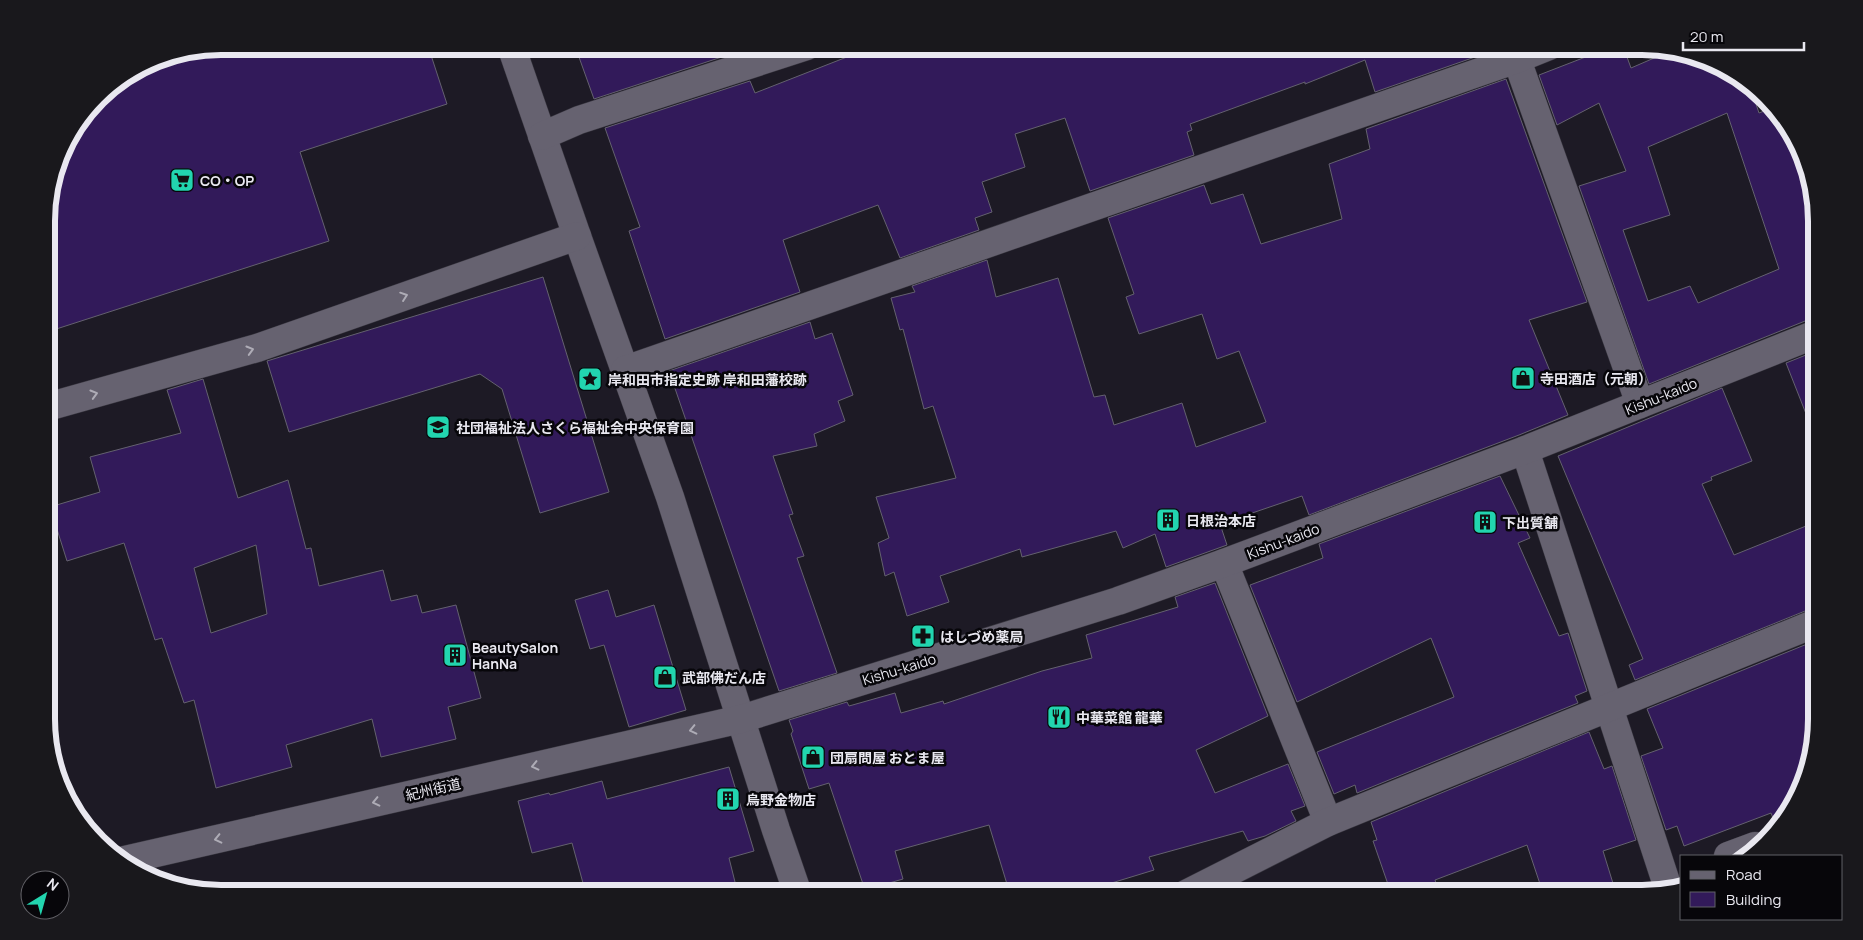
<svg xmlns="http://www.w3.org/2000/svg" width="1863" height="940" viewBox="0 0 1863 940" font-family="Manrope,'Noto Sans JP',sans-serif">
  <style>
    .building { fill: #321a5a; stroke: #64616f; fill-rule: evenodd }
    .lines { fill: none; stroke-linecap: round; stroke-linejoin: round }
    .minor-casing { stroke: #393740; stroke-width: 29 }
    .minor { stroke: #666270; stroke-width: 28 }
    .oneway { stroke: #aeacb6 }
    .labels { text-anchor: middle; dominant-baseline: central; stroke-width: 5; stroke-linejoin: round; paint-order: stroke }
    .poi-label { font-size: 14px; font-weight: bold; fill: #e9e8f0; stroke: #07060a; text-anchor: start }
    .street-label { font-size: 14px; fill: #e9e8f0; stroke: #07060a }
    .rim { fill: none; stroke: #e9e8f0; stroke-width: 6 }
  </style>
  <rect width="100%" height="100%" fill="#1d1a25"/>
  <g class="building">
    <path d="M221,46h207l19,58 -147,48 29,89 -282,91v-123l17,-66 42,-53 48,-31z"/>
    <path d="M575,46h163l2,5 -146,48z"/>
    <path d="M875,46h619l1,4 -120,42 -10,-32 -60,24v-2l-115,42 2,6 -5,2 7,23 -104,36 -25,-73 -50,16 10,33 -43,15 10,30 -17,6 4,12 -79,28 -22,-53 -95,35 17,52 -135,47 -36,-108 11,-4 -35,-99 145,-47 5,12z"/>
    <path d="M1614,46h9l8,22 37,-16 51,12 42,35 -6,2 4,12 13,-5 9,7 34,83 1,121h-6l-161,65 -70,-198 47,-15 -27,-68 -42,22 -18,-50zM1727,113l52,156 -81,34 -8,-17 -42,15 -25,-71 47,-15 -22,-68z"/>
    <path d="M1506,79l81,223 -58,18 39,95 -49,20 -210,80 -7,-19 -82,28 7,21 -61,22 -11,-33 -32,14 -7,-17 -94,26 -2,-8 -80,27 9,26 -42,14 -13,-44 -9,4 -7,-33 11,-5 -13,-41 80,-19 -23,-72 -9,3 -21,-80 -3,1 -9,-32 24,-6 -3,-6 75,-26 9,37 62,-19 36,119 11,-2 9,30 68,-22 14,44 70,-25 -27,-71 -22,8 -15,-45 -63,20 -13,-37 8,-3 -26,-76 96,-33 7,19 32,-10 18,50 81,-25 -13,-55 41,-15 -4,-20z"/>
    <path d="M543,277l66,215 -69,21 -38,-124 -22,-15 -191,58 -22,-71z"/>
    <path d="M810,322l5,17 17,-6 21,62 -15,6 7,20 -31,13 3,12 -44,10 20,58 -4,1 15,41 -7,2 40,115 -58,18 -110,-320z"/>
    <path d="M1816,351v83h-2l-28,-71z"/>
    <path d="M203,379l35,119 50,-18 18,69 5,-1 8,38 64,-16 8,31 26,-6 5,18 34,-8 25,93 -33,9 8,32 -75,18 -9,-38 -86,26 6,22 -76,21 -22,-88 -10,3 -22,-65 -7,2 -31,-97 -57,18 -17,-54 50,-15 -10,-35 91,-24 -14,-43zM256,545l11,69 -56,19 -17,-65z"/>
    <path d="M1722,388l30,73 -41,16 1,3 -10,4 32,71 82,-33v86l-6,1 -175,71 -6,-15 14,-6 -85,-203z"/>
    <path d="M1500,476l30,62 -12,5 41,93 9,-3 19,58 -12,5 3,7 -221,90 -2,-8 -21,9 -17,-42 137,-55 -23,-59 -134,64 -47,-117 73,-27 -4,-14z"/>
    <path d="M1215,583l53,133 -72,34 19,43 73,-29 17,42 -14,5 5,10 -31,15 -17,5 -5,-10 -94,26 5,13 -49,15 3,9h-51l-3,-11 -30,11h-14l-21,-69 -94,26 8,28 -38,11 -36,-107 -20,6 -18,-55 2,-3 -4,-11 58,-18 2,4 46,-13 6,20 42,-12 1,3 98,-33 50,-13 -6,-23 92,-28 -3,-10z"/>
    <path d="M608,590l8,27 38,-12 32,105 -57,17 -25,-82 -14,4 -15,-49z"/>
    <path d="M1817,640v79l-18,77 -24,27 -4,-10 -87,33 -7,-20 -11,4 -25,-74 22,-8 -16,-39z"/>
    <path d="M1589,732l15,37 8,-3 24,74 -33,11 13,42h-73l-16,-48 -92,35 4,13h-48l-18,-52 4,-1 -6,-18z"/>
    <path d="M729,767l25,84 -25,7 9,36h-152l-14,-51 -40,10 -14,-52 31,-8 1,2 52,-14 5,18z"/>
  </g>
  <g class="lines">
    <g class="minor-casing">
      <g id="minor">
        <path d="M511,46l66,190 93,261 106,333 22,64"/>
        <path d="M1512,46l128,358"/>
        <path d="M542,136l37,-16 228,-74"/>
        <path d="M625,370l892,-311 32,-13"/>
        <path d="M47,407l210,-59 320,-112"/>
        <path d="M1525,450l143,438"/>
        <path d="M1224,563l104,259"/>
        <path d="M1728,856l27,-10"/>
        <path d="M125,860l616,-141 377,-118 106,-38 301,-113 291,-116"/>
        <path d="M1186,894l142,-72 488,-199"/>
      </g>
    </g>
    <use href="#minor" class="minor"/>
  </g>
  <defs><path id="oneway-chevron" d="M-2-3.5L2.5 0L-2 3.5" fill="none" stroke-width="1.6" stroke-linecap="round" stroke-linejoin="round" transform="scale(1.25)"/></defs>
  <g class="oneway">
    <use href="#oneway-chevron" transform="translate(404 296) rotate(-19)"/>
    <use href="#oneway-chevron" transform="translate(250 350) rotate(-16)"/>
    <use href="#oneway-chevron" transform="translate(94 394) rotate(-16)"/>
    <use href="#oneway-chevron" transform="translate(693 730) rotate(167)"/>
    <use href="#oneway-chevron" transform="translate(535 766) rotate(167)"/>
    <use href="#oneway-chevron" transform="translate(376 802) rotate(167)"/>
    <use href="#oneway-chevron" transform="translate(218 839) rotate(167)"/>
  </g>
  <defs>
    <g id="supermarket-square" transform="scale(1.25)"><rect x="-9" y="-9" width="18" height="18" rx="4" fill="#22d5af" stroke="#07060a"/><path d="M-6-5.5h2.5l.6 2H6L4.5 2H-2.5L-4.4-4H-6ZM-1.5 3.2a1.3 1.3 0 1 0 .1 0ZM3 3.2a1.3 1.3 0 1 0 .1 0Z" fill="#111"/></g>
    <g id="shop-square" transform="scale(1.25)"><rect x="-9" y="-9" width="18" height="18" rx="4" fill="#22d5af" stroke="#07060a"/><path d="M-5-2.5h2.3a2.7 3.5 0 0 1 5.4 0H5L5.5 6h-11ZM-1.5-2.5h3a1.5 2.3 0 0 0-3 0Z" fill="#111"/></g>
    <g id="sight-square" transform="scale(1.25)"><rect x="-9" y="-9" width="18" height="18" rx="4" fill="#22d5af" stroke="#07060a"/><path d="M0-6L1.8-2.2L6-1.7L2.9 1.2L3.7 5.4L0 3.3L-3.7 5.4L-2.9 1.2L-6-1.7L-1.8-2.2Z" fill="#111"/></g>
    <g id="school-square" transform="scale(1.25)"><rect x="-9" y="-9" width="18" height="18" rx="4" fill="#22d5af" stroke="#07060a"/><path d="M0-5L7-2L0 1L-7-2ZM-4 1L0 2.5L4 1V4Q0 6-4 4Z" fill="#111"/></g>
    <g id="building-square" transform="scale(1.25)"><rect x="-9" y="-9" width="18" height="18" rx="4" fill="#22d5af" stroke="#07060a"/><path d="M-4-6H4V6H1V3H-1V6H-4ZM-2.5-4.3h1.7v1.8h-1.7ZM.8-4.3h1.7v1.8H.8ZM-2.5-1h1.7V.8h-1.7ZM.8-1h1.7V.8H.8Z" fill="#111"/></g>
    <g id="pharmacy-square" transform="scale(1.25)"><rect x="-9" y="-9" width="18" height="18" rx="4" fill="#22d5af" stroke="#07060a"/><path d="M-2-6h4v4h4v4h-4v4h-4v-4h-4v-4h4Z" fill="#111"/></g>
    <g id="restaurant-square" transform="scale(1.25)"><rect x="-9" y="-9" width="18" height="18" rx="4" fill="#22d5af" stroke="#07060a"/><path d="M-5-6h1v4h1v-4h1v4h1v-4h1v5L-1.5 .5V6h-2V.5L-5-1ZM5-6V6H3V1.5H1.5Q1.5-4 5-6Z" fill="#111"/></g>
  </defs>
  <g fill-rule="evenodd">
    <use href="#supermarket-square" x="182" y="180"/>
    <use href="#shop-square" x="1523" y="378"/>
    <use href="#sight-square" x="590" y="379"/>
    <use href="#school-square" x="438" y="427"/>
    <use href="#building-square" x="1168" y="520"/>
    <use href="#building-square" x="1485" y="522"/>
    <use href="#pharmacy-square" x="923" y="636"/>
    <use href="#building-square" x="455" y="655"/>
    <use href="#shop-square" x="665" y="677"/>
    <use href="#restaurant-square" x="1059" y="717"/>
    <use href="#shop-square" x="813" y="757"/>
    <use href="#building-square" x="728" y="799"/>
  </g>
  <g class="labels">
    <g class="poi-label">
      <text x="200" y="180">CO・OP</text>
      <text x="1540" y="378">寺田酒店（元朝）</text>
      <text x="608" y="379">岸和田市指定史跡 岸和田藩校跡</text>
      <text x="456" y="427">社団福祉法人さくら福祉会中央保育園</text>
      <text x="1186" y="520">日根治本店</text>
      <text x="1502" y="522">下出質舗</text>
      <text x="940" y="636">はしづめ薬局</text>
      <text x="472" y="647">BeautySalon<tspan x="472" dy="16">HanNa</tspan></text>
      <text x="682" y="677">武部佛だん店</text>
      <text x="1076" y="717">中華菜館 龍華</text>
      <text x="830" y="757">団扇問屋 おとま屋</text>
      <text x="746" y="799">烏野金物店</text>
    </g>
    <g class="street-label">
      <text transform="translate(1661 396) rotate(-22)">Kishu-kaido</text>
      <text transform="translate(1283 541) rotate(-21)">Kishu-kaido</text>
      <text transform="translate(899 669) rotate(-17)">Kishu-kaido</text>
      <text transform="translate(433 789) rotate(-13)">紀州街道</text>
    </g>
  </g>
  <path d="M0 0H1863V940H0ZM221 55H1642A166 166 0 0 1 1808 221V719A166 166 0 0 1 1642 885H221A166 166 0 0 1 55 719V221A166 166 0 0 1 221 55Z" fill="#19181c" fill-rule="evenodd"/>
  <path class="rim" d="M221 55H1642A166 166 0 0 1 1808 221V719A166 166 0 0 1 1642 885H221A166 166 0 0 1 55 719V221A166 166 0 0 1 221 55Z"/>
  <rect x="1680" y="855" width="162" height="65" fill="#07060a" stroke="#616066"/>
  <rect x="1690" y="871" width="25" height="8" fill="#666270" stroke="#616066"/>
  <text x="1726" y="880" font-size="15" fill="#e9e8f0">Road</text>
  <rect x="1690" y="892" width="25" height="15" fill="#321a5a" stroke="#616066"/>
  <text x="1726" y="905" font-size="15" fill="#e9e8f0">Building</text>
  <g transform="translate(45 895) rotate(37)"><circle r="24" fill="#07060a" stroke="#616066"/>
  <path d="M0-4L9 19L0 12L-9 19Z" fill="#22d5af"/>
  <text y="-8" font-size="14" font-weight="bold" text-anchor="middle" fill="#e9e8f0">N</text>
  </g>
  <path d="M1683 42v8h121v-8" fill="none" stroke="#e9e8f0" stroke-width="2.5"/>
  <text x="1690" y="42" font-size="15" fill="#e9e8f0" stroke="#07060a" stroke-width="4" paint-order="stroke">20 m</text>
</svg>
